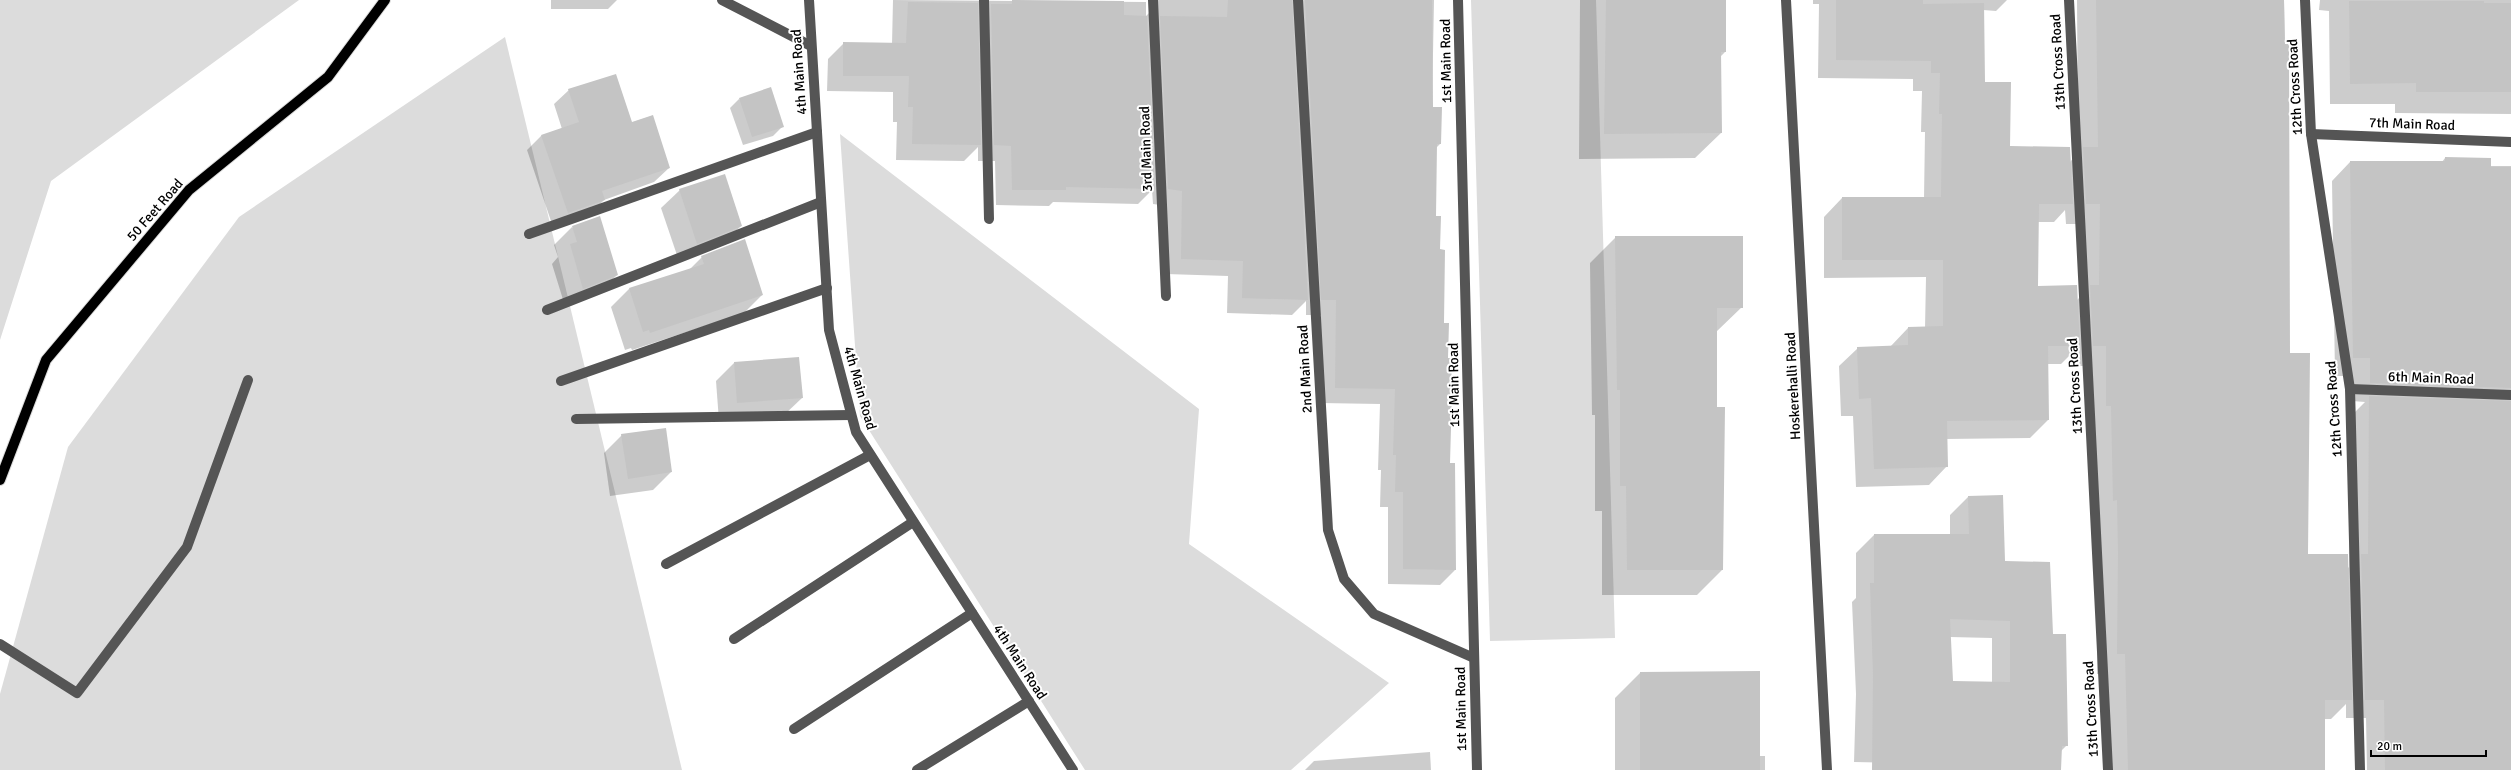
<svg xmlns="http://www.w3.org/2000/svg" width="2511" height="770" viewBox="0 0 2511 770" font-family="Signika,sans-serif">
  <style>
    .green { fill: #dcdcdc }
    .shadow { fill: #0003; fill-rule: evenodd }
    .building { fill: #c4c4c4; fill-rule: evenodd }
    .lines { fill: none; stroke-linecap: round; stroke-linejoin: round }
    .major-casing { stroke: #dbdbdb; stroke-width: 12 }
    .minor { stroke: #555; stroke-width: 10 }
    .major { stroke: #000; stroke-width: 10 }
    .labels { text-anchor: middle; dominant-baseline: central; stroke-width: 4; stroke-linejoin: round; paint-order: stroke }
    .street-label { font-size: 14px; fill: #000; stroke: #fff }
  </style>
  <rect width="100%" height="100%" fill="#fff"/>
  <g class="green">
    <path d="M0,0h299l-248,181 -51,159z"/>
    <path d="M1471,0h125l19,638 -125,3z"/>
    <path d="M505,37l177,733h-682v-76l68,-247 171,-230z"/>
    <path d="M840,134l359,275 -10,135 200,139 -98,87h-206l-225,-354z"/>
  </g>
  <g class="shadow">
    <path d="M551,0h66l-9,9h-57z"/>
    <path d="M893,0l253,2v14l6,-6v-10h282l-2,108h9l-1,36 -4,4 -1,69 12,142 2,105 6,106 -15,15 -52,-1v-77h-8l1,-37h-3l2,-66 -60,-1 1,-88h-15v-14l-14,14 -65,-2 1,-37 -62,-2 1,-68 -14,-2 -1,-14 -14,14 -85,-2 -4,4 -53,-1 -1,-44h-17v-14l-14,14 -68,-1 1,-38h-4v-30l-66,-1 1,-32 16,-16 48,1z"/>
    <path d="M1580,0h145v52l-5,5 1,76 -26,25 -116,1z"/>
    <path d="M1813,0h194l-11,11 -13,-1 1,73 25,64 61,15 8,-9 -1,-153h207l5,354 18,201 40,14 2,-2 2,-151 14,-14 -13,-1v-25h-17l-3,-195 18,-19h92l3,-4 45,8h21v604h-144l-1,-52h-20v-14l-15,15h-7l1,51h-218l-2,-96h-8v-154l-10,-154h-14v-14l-12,12h-14l1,56 -18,18 -84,1 1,27 -18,19 -73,2 -3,-71h-12l-2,-50 19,-18 32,-1 18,-19h17l1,-51 -102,1v-61l18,-19h82l1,-66h-4l1,-41h-9v-12l-95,-1 1,-74h-6zM2065,210l1,14h15l-1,73 -3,3 -40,-13 1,-65h16z"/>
    <path d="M2320,0h191v114l-116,-1v-9h-65l-1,-93 -10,-1z"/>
    <path d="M569,90l62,33 38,45 -15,14 -50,18 -15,15 -36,12 -26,-77 14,-14 21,-7 -8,-25z"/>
    <path d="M739,99l44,27 -10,10 -30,9 -13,-37z"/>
    <path d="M680,190l61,36 -18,18 -44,17 -18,-53z"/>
    <path d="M572,227l45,48 -18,18 -34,13 -13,-42 6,-7 -4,-12z"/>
    <path d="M1616,237l126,70 -26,25v76l6,162 -25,25h-95v-84h-7v-96h-3l-2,-152z"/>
    <path d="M702,257l60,38 -18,18 -112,37 -1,-2 -6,2 -14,-43 18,-18 60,-19z"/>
    <path d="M734,363l68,35 -19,18 -64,5 -3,-40z"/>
    <path d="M622,435l49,37 -18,18 -43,6 -6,-43z"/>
    <path d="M1968,497l36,65 48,73 15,110 -6,6 -1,19h-158v-7l-48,-1 2,-68 -4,-92 4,-4v-45l18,-18h76v-20zM1950,637l42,1v44h-40z"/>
    <path d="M1640,673l119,83h6v14h-150v-72z"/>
    <path d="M1430,752l1,18h-126l9,-9z"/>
  </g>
  <g class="building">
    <path d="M1012,0l112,1v14l23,1 8,173 -89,-2v3h-54l-1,-44 -17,-1 -3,-141h21z"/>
    <path d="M1228,0h64l16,300 -66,-2 1,-37 -62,-2 1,-68 -14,-2 -8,-173 67,1z"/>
    <path d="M1305,0h127l1,107h9l-1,37h-4l-1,72h5l-1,33 5,1 -1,73h5l-1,35h3l1,34 -2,71h5l1,107 -53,-1v-77h-8l1,-37h-3l2,-66 -60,-1 1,-88h-15z"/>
    <path d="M1606,0h120v52h-5l1,81 -118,1z"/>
    <path d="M1836,0h87v4l61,-1 1,79h26l-1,64 60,1 3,57h-34l-1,82 39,-1 3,61h-32l1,74 -102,1 1,46 -74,2 -3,-71 -12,1 -2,-52 51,-2v-18l35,-1v-66h-101v-63h99l1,-83h-3l1,-41h-9v-12l-95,-1z"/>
    <path d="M2096,0h188l1,44h4l1,309h20l-2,201h40l4,146h-27v70h-197l-3,-116h-8l1,-102 -1,-52 -4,1 -2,-95h-5v-60h-13l-3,-61h9l1,-81h-14l-3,-57h15z"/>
    <path d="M2349,1h135v2h27v89h-95v-9l-66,1z"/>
    <path d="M908,2l70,1 3,142 -69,-1 1,-37h-5l1,-31h-66v-34l63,1z"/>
    <path d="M616,74l16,48 21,-7 17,53 -68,23 3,9 -37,13 -27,-78 38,-13 -11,-33z"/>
    <path d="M771,87l13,40 -32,10 -13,-39z"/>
    <path d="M2445,157l46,1v9h20v221l-141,-5v-25h-17l-3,-197h95z"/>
    <path d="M725,174l17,52 -45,18 -18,-55z"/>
    <path d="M600,216l18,59 -35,14 -13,-45 7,-2 -5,-16z"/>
    <path d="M1615,236h128v72h-26v99h8l-2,163h-96l-1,-84h-6v-96h-3z"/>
    <path d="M745,239l18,56 -113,38 -1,-3 -6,2 -14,-44 75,-24 -3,-8z"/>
    <path d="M799,357l4,41 -66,5 -3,-41z"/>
    <path d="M2369,396l142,5v369h-126l-1,-70h-19l-4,-146h7z"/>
    <path d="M666,428l6,44 -44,7 -7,-45z"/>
    <path d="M2003,495l2,66 45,1 3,72h13l2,112h-6l-1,24h-189l1,-95 -3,-92h4v-49h95l-1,-38zM1950,619l60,2v61l-57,-1z"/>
    <path d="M1760,671v99h-120v-98z"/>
  </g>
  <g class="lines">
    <g class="major-casing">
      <path id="major" d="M0,480l46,-120 143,-170 139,-113 57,-77"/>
    </g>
    <g class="minor">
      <path d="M722,0l89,46"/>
      <path d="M809,0l20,330 27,102 217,338"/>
      <path d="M984,0l5,219"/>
      <path d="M1153,0l13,296"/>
      <path d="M1298,0l30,530 16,49 30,35 100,44"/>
      <path d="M1458,0l19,770"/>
      <path d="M1786,0l41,770"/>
      <path d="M2069,0l39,770"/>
      <path d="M2305,0l6,134 39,255 10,381"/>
      <path d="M2311,134l200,8"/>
      <path d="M529,234l288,-102"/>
      <path d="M547,310l274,-108"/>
      <path d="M561,381l266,-93"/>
      <path d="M2350,389l161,6"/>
      <path d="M576,419l275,-4"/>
      <path d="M666,564l204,-109"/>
      <path d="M734,639l179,-117"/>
      <path d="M0,644l77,49 110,-146 61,-167"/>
      <path d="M794,729l178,-116"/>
      <path d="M917,770l112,-69"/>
    </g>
    <use href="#major" class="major"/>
  </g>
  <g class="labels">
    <g class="street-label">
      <text transform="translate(1446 61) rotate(-91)">1st Main Road</text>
      <text transform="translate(2058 62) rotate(-93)">13th Cross Road</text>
      <text transform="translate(799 72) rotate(-94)">4th Main Road</text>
      <text transform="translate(2295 87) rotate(-93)">12th Cross Road</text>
      <text transform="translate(2412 124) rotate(2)">7th Main Road</text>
      <text transform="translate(1146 149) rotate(-92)">3rd Main Road</text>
      <text transform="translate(155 210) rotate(-49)">50 Feet Road</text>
      <text transform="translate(1305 369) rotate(-93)">2nd Main Road</text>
      <text transform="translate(2431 378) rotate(2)">6th Main Road</text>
      <text transform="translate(1454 385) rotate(-91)">1st Main Road</text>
      <text transform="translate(1793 386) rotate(-93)">Hoskerehalli Road</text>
      <text transform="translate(2075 386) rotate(-93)">13th Cross Road</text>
      <text transform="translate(860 388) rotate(74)">4th Main Road</text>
      <text transform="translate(2334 409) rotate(-94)">12th Cross Road</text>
      <text transform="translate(1020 662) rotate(57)">4th Main Road</text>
      <text transform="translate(1461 709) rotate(-91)">1st Main Road</text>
      <text transform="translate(2091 709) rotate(-93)">13th Cross Road</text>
    </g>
  </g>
  <path d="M2371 750v6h115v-6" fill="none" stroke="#000000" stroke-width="2"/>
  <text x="2377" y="750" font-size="12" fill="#000000" stroke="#ffffff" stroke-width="3" paint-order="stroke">20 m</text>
</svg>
